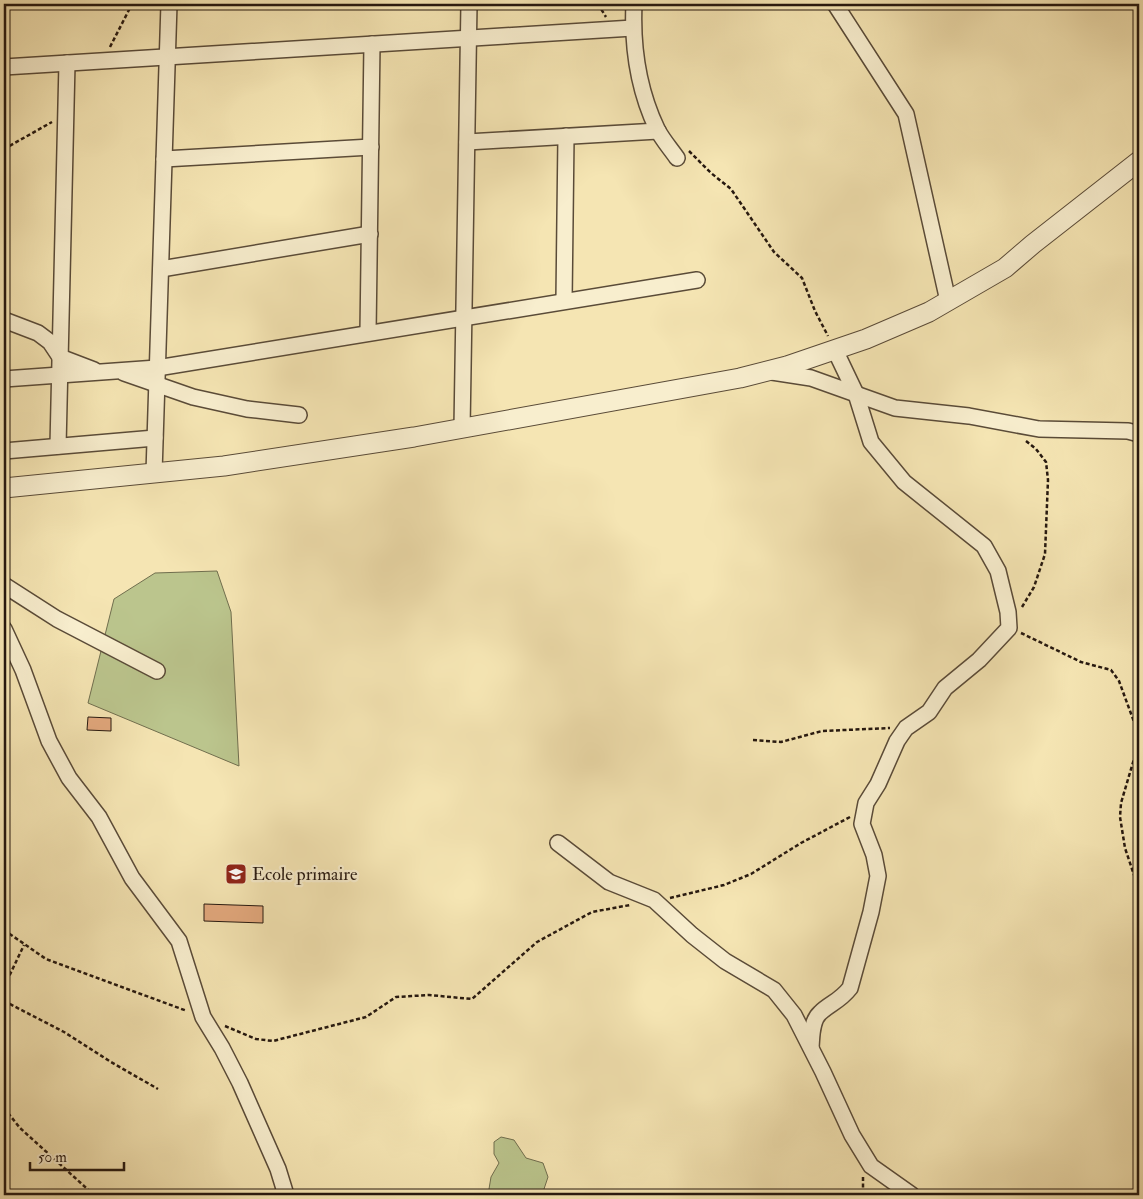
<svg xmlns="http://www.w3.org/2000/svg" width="1143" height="1199" viewBox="0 0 1143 1199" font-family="'IM FELL Double Pica',serif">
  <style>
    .green { fill: #bbc58d; stroke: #706e4e }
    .building { fill: #e4a97e; stroke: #26180f }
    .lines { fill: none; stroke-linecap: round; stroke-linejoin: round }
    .minor-casing { stroke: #5a4b38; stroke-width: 18 }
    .tertiary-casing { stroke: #5a4b38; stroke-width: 21 }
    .path { stroke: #26180f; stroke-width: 2.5; stroke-dasharray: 4 2.5; stroke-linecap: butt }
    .minor { stroke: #f8eece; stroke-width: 15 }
    .tertiary { stroke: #f8eece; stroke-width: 19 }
    .labels { text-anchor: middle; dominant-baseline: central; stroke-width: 4.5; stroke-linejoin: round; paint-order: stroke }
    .poi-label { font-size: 18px; fill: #26180f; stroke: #f8eece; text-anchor: start }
  </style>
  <rect width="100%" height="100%" fill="#f5e5b3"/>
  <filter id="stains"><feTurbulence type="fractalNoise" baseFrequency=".004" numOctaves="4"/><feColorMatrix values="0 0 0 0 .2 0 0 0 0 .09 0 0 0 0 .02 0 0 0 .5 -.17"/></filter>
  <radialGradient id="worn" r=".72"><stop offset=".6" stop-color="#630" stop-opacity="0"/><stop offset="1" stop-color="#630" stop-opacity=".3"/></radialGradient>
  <g class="green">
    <path d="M217,571l14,41 8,154 -151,-63 26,-104 41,-26z"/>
    <path d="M501,1137l13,3 12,18 17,5 5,14 -6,18h-54l3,-18 8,-14 -5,-9v-12z"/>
  </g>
  <g class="building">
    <path d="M88,717l23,1v13l-24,-1z"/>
    <path d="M204,904l59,2v17l-59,-2z"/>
  </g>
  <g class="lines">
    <g class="minor-casing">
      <g id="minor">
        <path d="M634,4c-2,43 4,85 23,125 5,10 13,19 20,29"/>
        <path d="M835,4l71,110 42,187"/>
        <path d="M4,67l629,-39"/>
        <path d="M467,142l191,-11"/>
        <path d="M164,159l207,-12"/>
        <path d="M161,269l209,-35"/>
        <path d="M564,301l2,-165"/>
        <path d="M4,320l34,13 12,9 10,15 34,13"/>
        <path d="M368,333l4,-289"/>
        <path d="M772,372l39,6 84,30 74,8 70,13 89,2 11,3"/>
        <path d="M124,373l69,24 54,12 52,6"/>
        <path d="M4,379l153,-11 540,-88"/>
        <path d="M462,428l7,-424"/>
        <path d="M58,446l9,-383"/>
        <path d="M4,451l151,-13"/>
        <path d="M154,473l15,-469"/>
        <path d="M4,585l53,34 100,52"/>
        <path d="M4,629l19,41 26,71 20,37 30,39 33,61 47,63 24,76 19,31 18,35 38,86 8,26"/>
        <path d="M558,843l51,39 45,18 38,35 33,26 49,29 20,25 29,57 29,63 19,31 41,29"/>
        <path d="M811,1047c1,-10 0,-26 9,-34 10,-10 19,-11 30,-25l21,-76 7,-36 -4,-21 -12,-31 4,-21 12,-19 19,-43 9,-13 23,-16 16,-24 34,-28 30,-32 -1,-16 -10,-41 -14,-25 -80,-64 -33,-40 -15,-48 -21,-44"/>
      </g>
    </g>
    <g class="tertiary-casing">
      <path id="tertiary" d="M4,488l220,-22 190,-29 326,-59 47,-12 79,-27 63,-27 76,-44 28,-24 106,-83"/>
    </g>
    <g class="path">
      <path d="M598,4l8,13"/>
      <path d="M110,47l22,-43"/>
      <path d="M4,149l48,-27"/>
      <path d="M689,151l22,22 20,16 43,63 28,26 13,33 13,25"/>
      <path d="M1022,607l12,-20 11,-33 3,-74 -2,-18 -10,-13 -10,-8"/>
      <path d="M1021,633l60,29 30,8 8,11 18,49 2,12 -18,61 -1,14 5,31 14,42"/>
      <path d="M753,740l28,2 41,-11 68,-3"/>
      <path d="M670,898l54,-13 27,-11 50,-31 49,-26"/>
      <path d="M4,930l42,29 141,52"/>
      <path d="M4,987l20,-42"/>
      <path d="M4,1001l60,31 47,30 47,27"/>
      <path d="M225,1026l31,13 17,2 93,-24 30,-20 33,-2 43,4 65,-57 55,-30 38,-7"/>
      <path d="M4,1108l16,20 74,67"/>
      <path d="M863,1177v18"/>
    </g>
    <use href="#minor" class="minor"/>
    <use href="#tertiary" class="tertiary"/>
  </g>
  <defs>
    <g id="school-square" transform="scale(1.125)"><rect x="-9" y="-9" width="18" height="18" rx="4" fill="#8f2418" stroke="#f8eece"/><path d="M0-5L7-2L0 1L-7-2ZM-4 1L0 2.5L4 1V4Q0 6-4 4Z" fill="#fff"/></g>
  </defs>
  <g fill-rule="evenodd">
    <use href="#school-square" x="236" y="874"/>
  </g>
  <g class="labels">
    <g class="poi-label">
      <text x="252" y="874">Ecole primaire</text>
    </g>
  </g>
  <rect width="1143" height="1199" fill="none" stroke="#f5e5b3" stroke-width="20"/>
  <rect x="5" y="5" width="1133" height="1189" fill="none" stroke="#26180f" stroke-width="2.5"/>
  <rect x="10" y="10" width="1123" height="1179" fill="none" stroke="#26180f"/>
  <path d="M30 1162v8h94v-8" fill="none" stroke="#26180f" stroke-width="2.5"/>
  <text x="38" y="1162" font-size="15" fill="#26180f" stroke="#f8eece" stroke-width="4" paint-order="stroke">50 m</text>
  <rect width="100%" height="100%" filter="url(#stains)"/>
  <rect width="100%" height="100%" fill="url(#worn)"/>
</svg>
